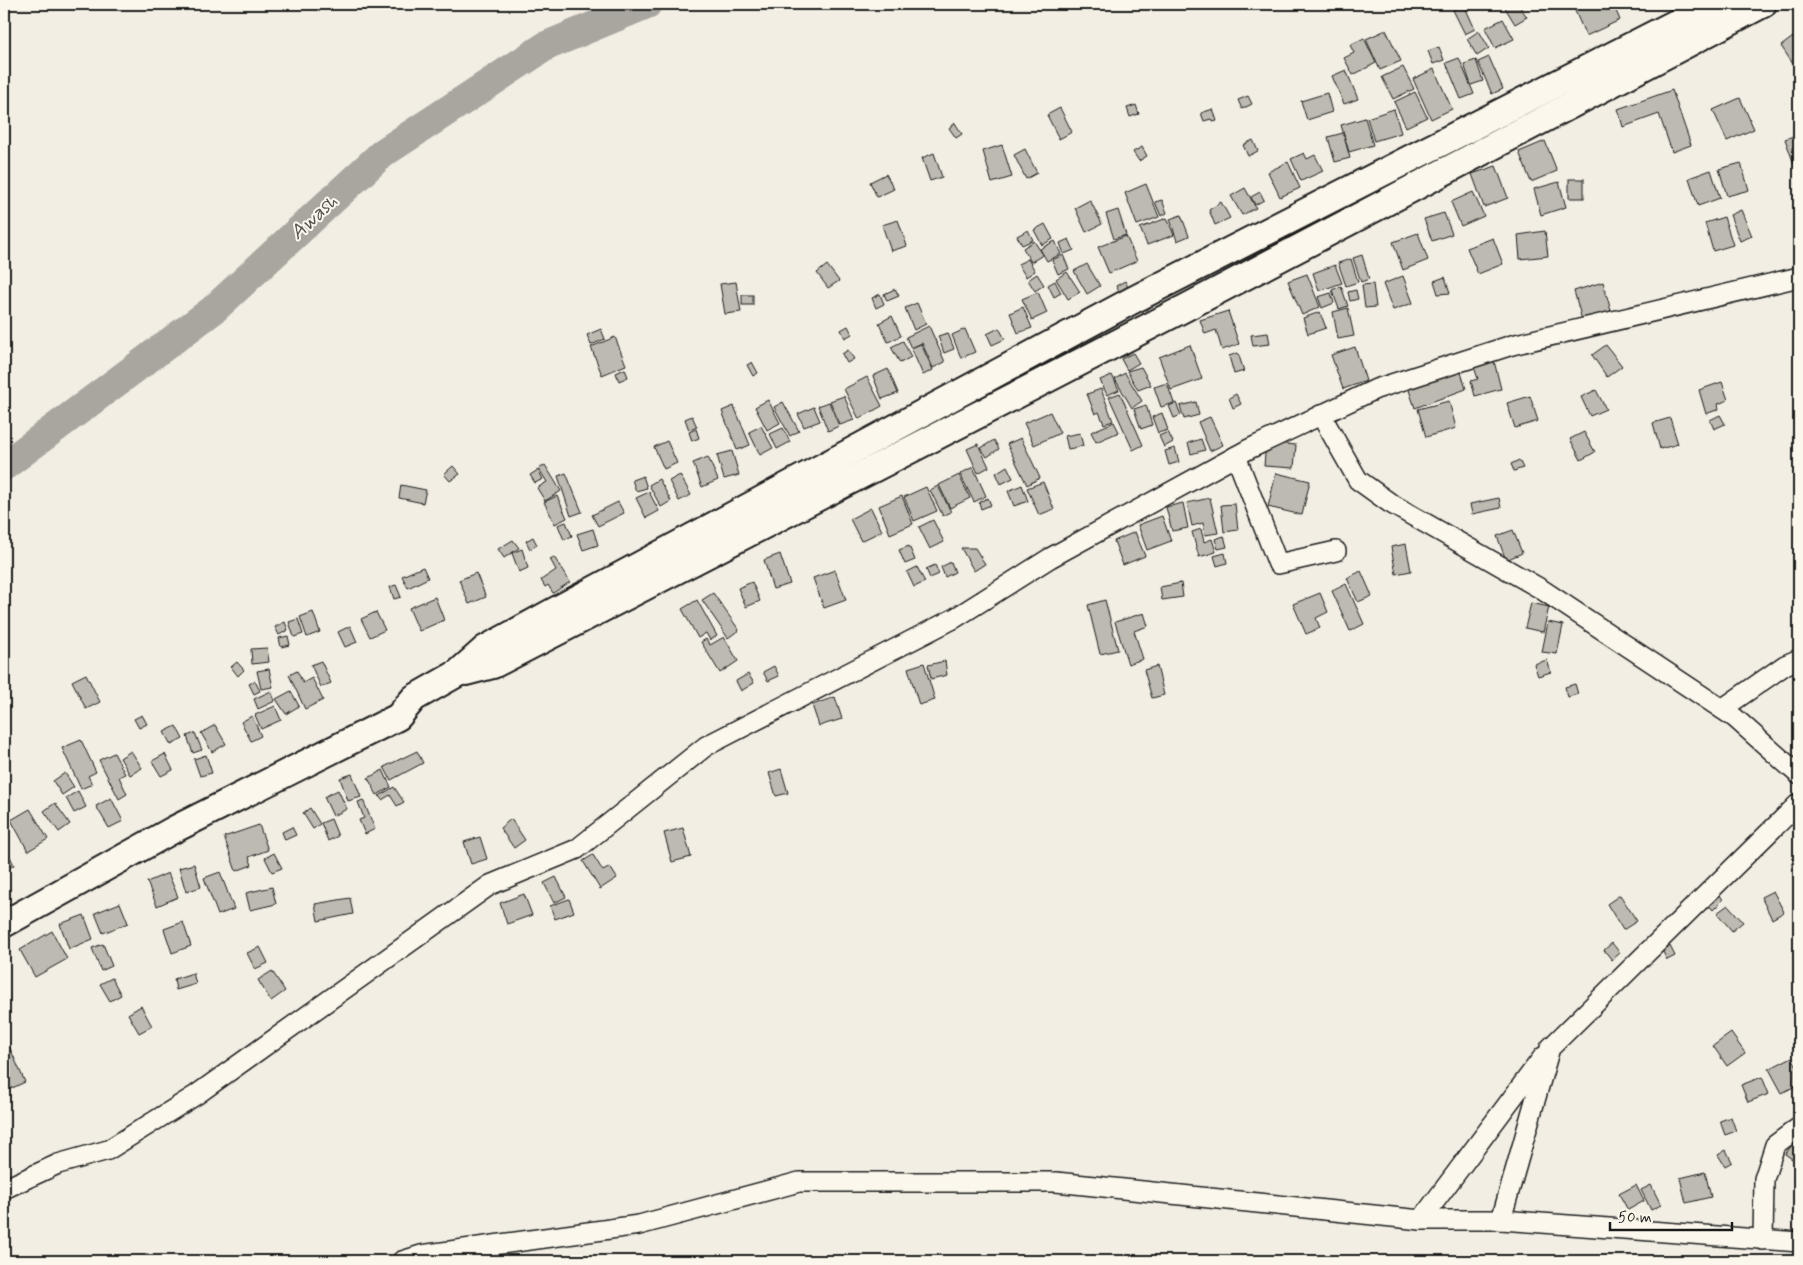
<svg xmlns="http://www.w3.org/2000/svg" width="1803" height="1265" viewBox="0 0 1803 1265" font-family="Mynerve,sans-serif">
  <style>
    .lines { fill: none; stroke-linecap: round; stroke-linejoin: round }
    .river { stroke: #a9a6a0; stroke-width: 30 }
    .building { fill: #bdbab1; stroke: #1c1c1c }
    .minor-casing { stroke: #1c1c1c; stroke-width: 22 }
    .secondary-casing { stroke: #1c1c1c; stroke-width: 30 }
    .minor { stroke: #fbf7ec; stroke-width: 19 }
    .secondary { stroke: #fbf7ec; stroke-width: 26 }
    .labels { text-anchor: middle; dominant-baseline: central; stroke-width: 4; stroke-linejoin: round; paint-order: stroke }
    .water-label { font-size: 21px; font-style: italic; fill: #545351; stroke: #fbf7ec }
  </style>
  <rect width="100%" height="100%" fill="#f2eee4"/>
  <filter id="ink" filterUnits="userSpaceOnUse"><feTurbulence type="fractalNoise" baseFrequency=".02" numOctaves="2"/><feDisplacementMap in="SourceGraphic" scale="10" xChannelSelector="R" yChannelSelector="G"/><feConvolveMatrix kernelMatrix="1 2 1 2 8 2 1 2 1" color-interpolation-filters="sRGB"/></filter>
  <g filter="url(#ink)">
    <g class="lines">
      <path class="river" d="M4,466l209,-156 170,-157 163,-107 101,-42"/>
    </g>
    <g class="building">
      <path d="M1507,4h11l9,13 -12,7 -11,-18z"/>
      <path d="M1572,4h41l7,16 -34,16z"/>
      <path d="M1464,5l11,24 -10,5 -12,-24z"/>
      <path d="M1503,19l11,20 -19,9 -10,-20z"/>
      <path d="M1386,30l15,31 -21,9 -14,-31z"/>
      <path d="M1479,31l10,17 -12,8 -10,-17z"/>
      <path d="M1793,37l6,9v18l-4,3 -14,-21z"/>
      <path d="M1364,38l12,25 -23,12 -9,-17 10,-5 -4,-8z"/>
      <path d="M1439,47l5,13 -11,4 -5,-13z"/>
      <path d="M1489,57l14,32 -11,5 -14,-32z"/>
      <path d="M1459,58l15,36 -13,5 -15,-36z"/>
      <path d="M1476,60l7,21 -12,4 -7,-21z"/>
      <path d="M1403,67l11,22 -21,10 -11,-22z"/>
      <path d="M1434,69l18,40 -21,10 -18,-40z"/>
      <path d="M1346,70l12,29 -14,5 -12,-28z"/>
      <path d="M1672,90l19,55 -19,7 -13,-38 -36,13 -5,-18z"/>
      <path d="M1415,92l12,25 -21,10 -12,-25z"/>
      <path d="M1327,93l5,19 -25,8 -6,-19z"/>
      <path d="M1248,96l4,8 -10,5 -4,-9z"/>
      <path d="M1740,98l14,31 -27,12 -14,-31z"/>
      <path d="M1136,105l3,9 -9,3 -3,-9z"/>
      <path d="M1060,108l12,24 -13,7 -12,-24z"/>
      <path d="M1213,109l4,12 -4,1 -2,-3 -7,2 -3,-8z"/>
      <path d="M1394,109l7,24 -27,8 -7,-23z"/>
      <path d="M1365,118l8,27 -24,7 -8,-27z"/>
      <path d="M955,123l7,11 -6,4 -7,-10z"/>
      <path d="M1343,133l7,25 -15,4 -7,-25z"/>
      <path d="M1799,134v44l-14,-39z"/>
      <path d="M1253,140l5,11 -10,5 -5,-11z"/>
      <path d="M1545,141l12,30 -26,11 -12,-30z"/>
      <path d="M1002,145l10,32 -20,6 -9,-32z"/>
      <path d="M1142,147l5,9 -8,5 -6,-9z"/>
      <path d="M1025,149l12,24 -11,6 -12,-24z"/>
      <path d="M934,153l8,24 -12,4 -8,-23z"/>
      <path d="M1304,153l3,6 8,-4 8,16 -22,10 -10,-22z"/>
      <path d="M1288,162l12,26 -20,9 -12,-25z"/>
      <path d="M1741,163l8,27 -22,6 -8,-27z"/>
      <path d="M1496,166l12,32 -24,9 -12,-33z"/>
      <path d="M1711,170l9,28 -22,8 -9,-28z"/>
      <path d="M886,174l8,15 -17,8 -7,-15z"/>
      <rect x="1569" y="179" width="15" height="19"/>
      <path d="M1559,182l7,25 -25,8 -7,-26z"/>
      <path d="M1146,184l13,33 -22,8 -12,-32z"/>
      <path d="M1245,188l11,20 -14,7 -11,-19z"/>
      <path d="M1260,192l4,8 -9,5 -4,-8z"/>
      <path d="M1473,192l11,24 -23,10 -10,-24z"/>
      <path d="M1090,200l12,24 -16,8 -11,-24z"/>
      <path d="M1162,200l5,13 -6,3 -6,-14z"/>
      <path d="M1221,202l9,16 -15,7 -6,-15z"/>
      <path d="M1118,210l8,25 -12,4 -8,-25z"/>
      <path d="M1741,210l11,26 -12,5 -10,-26z"/>
      <path d="M1444,213l8,21 -20,7 -8,-22z"/>
      <path d="M1181,215l8,21 -12,5 -7,-22z"/>
      <path d="M1724,217l9,28 -20,6 -8,-28z"/>
      <path d="M1167,218l7,17 -27,10 -7,-17z"/>
      <path d="M898,220l9,26 -16,5 -9,-26z"/>
      <path d="M1045,224l8,15 -11,6 -8,-15z"/>
      <path d="M1028,230l5,10 -11,5 -5,-9z"/>
      <path d="M1545,231l3,25 -28,3 -2,-24z"/>
      <path d="M1418,233l10,27 -25,10 -10,-28z"/>
      <path d="M1126,236l11,25 -28,12 -11,-26z"/>
      <path d="M1493,238l10,26 -25,10 -11,-26z"/>
      <path d="M1069,239l5,11 -10,4 -4,-11z"/>
      <path d="M1034,241l9,14 -12,7 -8,-14z"/>
      <path d="M1055,241l6,13 -14,7 -7,-12z"/>
      <path d="M1063,255l6,14 -11,5 -6,-14z"/>
      <path d="M1362,255l7,24 -8,3 -8,-24z"/>
      <path d="M1028,259l7,12 -9,6 -8,-13z"/>
      <path d="M1351,259l7,23 -12,4 -8,-23z"/>
      <path d="M1087,264l13,22 -13,8 -13,-23z"/>
      <path d="M827,265l12,16 -11,7 -11,-15z"/>
      <path d="M1335,265l7,18 -23,8 -6,-18z"/>
      <path d="M1067,272l13,20 -12,7 -12,-20z"/>
      <path d="M1037,274l7,11 -9,6 -7,-11z"/>
      <path d="M1307,274l13,33 -18,8 -14,-34z"/>
      <path d="M1403,276l10,27 -20,7 -10,-26z"/>
      <path d="M1445,277l5,16 -12,1 -4,-13z"/>
      <path d="M1055,281l6,12 -7,4 -6,-12z"/>
      <path d="M1125,281l5,10 -9,4 -5,-9z"/>
      <path d="M736,282l5,30 -16,2 -5,-30z"/>
      <path d="M1603,282l8,29 -29,9 -8,-29z"/>
      <path d="M1373,284l3,23 -11,1 -3,-23z"/>
      <path d="M1341,286l7,20 -9,3 -7,-19z"/>
      <path d="M895,289l4,7 -12,5 -3,-7z"/>
      <path d="M1356,290l2,9 -8,2 -2,-9z"/>
      <path d="M1038,292l9,21 -15,7 -10,-21z"/>
      <path d="M1331,293l3,10 -12,5 -4,-11z"/>
      <path d="M880,294l4,10 -8,4 -4,-10z"/>
      <rect x="742" y="295" width="11" height="10"/>
      <path d="M917,303l9,21 -12,6 -9,-22z"/>
      <path d="M1023,307l9,21 -14,5 -8,-20z"/>
      <path d="M1348,308l6,28 -16,3 -5,-27z"/>
      <path d="M1228,311l11,33 -17,6 -6,-20 -11,4 -5,-14z"/>
      <path d="M1320,312l6,16 -18,6 -5,-16z"/>
      <path d="M892,316l9,20 -13,6 -9,-19z"/>
      <path d="M848,326l4,8 -7,4 -4,-8z"/>
      <path d="M929,326l16,36 -12,6 -11,-25 -11,5 -5,-11z"/>
      <path d="M999,328l6,11 -13,6 -5,-11z"/>
      <path d="M601,329l4,10 -14,6 -4,-10z"/>
      <path d="M965,329l10,23 -14,6 -9,-23z"/>
      <path d="M948,333l6,16 -10,4 -6,-17z"/>
      <path d="M1268,333l2,11 -17,2 -2,-11z"/>
      <path d="M615,337l11,28 -24,10 -11,-28z"/>
      <path d="M903,341l8,16 -11,6 -9,-16z"/>
      <path d="M921,344l12,26 -10,5 -12,-27z"/>
      <path d="M1190,345l12,34 -31,11 -12,-33z"/>
      <path d="M1606,345l16,21 -15,11 -15,-22z"/>
      <path d="M1355,347l11,34 -23,8 -12,-34z"/>
      <path d="M848,350l6,9 -7,4 -5,-9z"/>
      <path d="M1133,353l6,10 -12,7 -6,-11z"/>
      <path d="M1238,353l6,18 -10,3 -5,-18z"/>
      <path d="M1494,361l7,28 -26,7 -4,-15 7,-2 -4,-12z"/>
      <path d="M752,362l6,11 -5,3 -6,-11z"/>
      <path d="M1459,366l7,23 -51,19 -8,-24z"/>
      <path d="M1141,367l10,18 -13,5 -11,-19z"/>
      <path d="M625,369l3,8 -9,4 -3,-8z"/>
      <path d="M888,369l10,24 -16,6 -9,-23z"/>
      <path d="M1125,373l17,28 -10,7 -17,-29z"/>
      <path d="M1112,375l7,15 -12,5 -7,-15z"/>
      <path d="M867,377l15,29 -23,13 -15,-30z"/>
      <path d="M1722,382l6,18 -10,4 1,5 -13,5 -7,-24z"/>
      <path d="M1167,383l7,20 -13,4 -7,-20z"/>
      <path d="M1101,389l12,32 -9,3 -5,-12 -4,2 -8,-20z"/>
      <path d="M1596,390l10,19 -16,7 -9,-19z"/>
      <path d="M1120,393l23,52 -10,5 -24,-53z"/>
      <path d="M1236,394l5,10 -8,4 -4,-10z"/>
      <path d="M844,396l10,24 -14,5 -10,-24z"/>
      <path d="M1530,396l8,25 -23,7 -8,-25z"/>
      <path d="M768,400l12,23 -13,7 -12,-23z"/>
      <path d="M1449,401l7,27 -30,9 -8,-28z"/>
      <path d="M783,402l16,29 -9,5 -16,-29z"/>
      <path d="M829,402l10,24 -11,5 -10,-25z"/>
      <path d="M1196,402l3,13 -15,4 -4,-13z"/>
      <path d="M1176,403l5,12 -7,3 -5,-12z"/>
      <path d="M1146,405l6,20 -11,4 -7,-20z"/>
      <path d="M734,406l16,39 -13,5 -15,-39z"/>
      <path d="M814,407l6,14 -16,6 -6,-13z"/>
      <path d="M1050,412l10,21 -26,12 -10,-22z"/>
      <path d="M1162,413l6,17 -10,3 -6,-16z"/>
      <path d="M1720,415l5,9 -11,5 -4,-9z"/>
      <path d="M692,416l5,11 -8,3 -4,-11z"/>
      <path d="M1210,417l13,28 -13,6 -12,-29z"/>
      <path d="M1670,418l8,26 -18,5 -7,-26z"/>
      <path d="M1114,422l5,10 -23,10 -5,-10z"/>
      <path d="M761,426l12,22 -13,7 -11,-23z"/>
      <path d="M783,428l7,14 -13,7 -7,-15z"/>
      <path d="M696,429l3,9 -7,3 -3,-9z"/>
      <path d="M1168,432l5,10 -9,5 -5,-11z"/>
      <path d="M1584,432l11,20 -14,8 -11,-21z"/>
      <path d="M1080,433l3,13 -15,3 -3,-13z"/>
      <path d="M1021,438l19,40 -13,7 -20,-41z"/>
      <path d="M1201,439l4,11 -14,4 -3,-11z"/>
      <path d="M994,440l5,9 -12,8 -6,-9z"/>
      <path d="M667,441l10,22 -13,6 -10,-22z"/>
      <path d="M1266,442l30,3 -2,23 -30,-2z"/>
      <path d="M978,444l11,23 -11,6 -11,-24z"/>
      <path d="M1175,448l4,14 -10,3 -4,-14z"/>
      <path d="M732,451l7,24 -15,4 -7,-24z"/>
      <path d="M708,457l10,23 -16,7 -9,-24z"/>
      <path d="M1519,460l4,8 -9,3 -3,-7z"/>
      <path d="M545,465l16,26 -16,10 -8,-13 10,-6 -8,-13z"/>
      <path d="M453,466l7,8 -10,7 -6,-7z"/>
      <path d="M1007,466l6,12 -12,6 -5,-11z"/>
      <path d="M973,467l13,29 -12,6 -14,-28z"/>
      <path d="M538,470l5,9 -8,4 -5,-8z"/>
      <path d="M566,473l16,39 -11,4 -13,-40z"/>
      <path d="M1276,473l34,8 -8,34 -34,-8z"/>
      <path d="M680,475l11,20 -12,6 -10,-20z"/>
      <path d="M959,475l11,23 -20,10 -11,-23z"/>
      <path d="M643,476l4,12 -11,3 -4,-11z"/>
      <path d="M659,479l12,22 -10,6 -12,-22z"/>
      <path d="M1043,482l11,27 -15,6 -12,-27z"/>
      <path d="M401,485l25,5 -3,13 -24,-5z"/>
      <path d="M1022,485l6,16 -14,5 -6,-15z"/>
      <path d="M938,486l13,26 -8,4 -13,-26z"/>
      <path d="M926,487l11,24 -23,10 -10,-24z"/>
      <path d="M649,492l10,19 -13,7 -10,-20z"/>
      <path d="M557,496l10,22 -12,6 -11,-22z"/>
      <path d="M902,496l11,28 -23,10 -11,-28z"/>
      <path d="M988,498l3,7 -10,4 -2,-7z"/>
      <path d="M1210,498l8,35 -13,2 -2,-12 -11,3 -5,-23z"/>
      <path d="M1499,498l2,10 -29,6 -2,-10z"/>
      <path d="M618,502l6,11 -26,13 -6,-11z"/>
      <path d="M1183,503l5,25 -16,3 -6,-24z"/>
      <path d="M1235,504l3,26 -14,2 -3,-27z"/>
      <path d="M871,508l11,23 -21,10 -11,-22z"/>
      <path d="M1162,516l9,25 -24,9 -9,-25z"/>
      <path d="M933,520l11,22 -14,7 -11,-22z"/>
      <path d="M566,522l6,14 -8,4 -6,-15z"/>
      <path d="M593,529l5,16 -15,5 -6,-16z"/>
      <path d="M1201,529l3,13 8,-3 4,13 -17,5 -7,-25z"/>
      <path d="M1513,530l9,23 -16,7 -9,-24z"/>
      <path d="M1135,532l10,24 -22,9 -9,-24z"/>
      <path d="M1224,536l3,11 -9,2 -3,-10z"/>
      <path d="M533,537l4,8 -7,4 -4,-8z"/>
      <path d="M513,540l6,8 -15,10 -6,-9z"/>
      <path d="M1406,544l5,27 -15,3 -5,-27z"/>
      <path d="M909,546l6,14 -10,4 -6,-14z"/>
      <path d="M961,548h14l10,16 -11,7z"/>
      <path d="M522,549l6,19 -9,4 -7,-19z"/>
      <path d="M1225,553l2,10 -10,3 -3,-10z"/>
      <path d="M780,554l10,30 -17,5 -9,-29z"/>
      <path d="M554,557l16,25 -17,11 -5,-8 -3,2 -4,-7 15,-10 -6,-11z"/>
      <path d="M951,562l4,10 -10,5 -4,-10z"/>
      <path d="M935,565l4,9 -9,4 -4,-9z"/>
      <path d="M423,567l5,11 -20,10 -6,-12z"/>
      <path d="M917,567l8,15 -11,5 -7,-15z"/>
      <path d="M835,570l11,30 -22,8 -11,-30z"/>
      <path d="M1361,571l11,25 -14,6 -11,-24z"/>
      <path d="M476,573l10,24 -17,7 -10,-24z"/>
      <path d="M752,582l8,19 -14,6 -8,-19z"/>
      <path d="M1181,583l2,14 -21,3 -2,-13z"/>
      <path d="M1346,584l18,40 -14,7 -18,-40z"/>
      <path d="M396,585l5,12 -7,2 -4,-12z"/>
      <path d="M713,593l26,37 -11,8 -26,-38z"/>
      <path d="M1320,593l8,19 -12,6 4,10 -14,6 -13,-30z"/>
      <path d="M435,597l9,23 -25,11 -10,-23z"/>
      <path d="M697,600l20,36 -7,4 -4,-7 -8,5 -16,-29z"/>
      <path d="M1105,600l13,50 -18,4 -12,-49z"/>
      <path d="M1531,603l18,4 -6,25 -18,-4z"/>
      <path d="M313,612l7,20 -13,5 -7,-20z"/>
      <path d="M376,612l9,18 -15,7 -9,-18z"/>
      <path d="M1144,613l4,13 -14,5 9,28 -15,5 -13,-42z"/>
      <path d="M298,619l5,15 -9,3 -5,-15z"/>
      <path d="M285,622l3,8 -9,5 -4,-8z"/>
      <path d="M1548,622l15,3 -6,29 -15,-2z"/>
      <path d="M350,626l7,16 -12,5 -7,-15z"/>
      <path d="M288,636l2,9 -9,2 -2,-9z"/>
      <path d="M724,637l14,24 -18,12 -19,-31 5,-3 4,6z"/>
      <path d="M267,648l2,14 -17,2 -1,-15z"/>
      <path d="M1547,660l4,12 -13,4 -4,-12z"/>
      <path d="M321,661l10,22 -10,4 -10,-22z"/>
      <path d="M945,661l2,14 -16,4 -3,-14z"/>
      <path d="M237,662l7,8 -6,6 -7,-9z"/>
      <path d="M924,663l11,37 -16,5 -11,-37z"/>
      <path d="M774,666l5,10 -11,5 -5,-9z"/>
      <path d="M1157,666l7,29 -12,3 -8,-28z"/>
      <path d="M269,669l4,18 -12,2 -4,-18z"/>
      <path d="M297,671l6,12 9,-5 11,22 -18,9 -16,-34z"/>
      <path d="M86,674l14,28 -14,7 -14,-28z"/>
      <path d="M748,674l6,9 -13,8 -5,-10z"/>
      <path d="M255,681l5,10 -6,3 -5,-10z"/>
      <path d="M1575,684l3,10 -10,3 -3,-10z"/>
      <path d="M271,691l4,10 -17,8 -4,-10z"/>
      <path d="M291,691l8,15 -13,8 -10,-15z"/>
      <path d="M835,697l7,22 -23,7 -7,-21z"/>
      <path d="M275,706l6,14 -20,9 -6,-14z"/>
      <path d="M142,715l5,9 -8,4 -5,-9z"/>
      <path d="M252,716l9,20 -10,5 -10,-19z"/>
      <path d="M215,725l11,19 -14,8 -11,-19z"/>
      <path d="M176,726l7,13 -12,6 -7,-13z"/>
      <path d="M195,733l7,17 -9,3 -6,-17z"/>
      <path d="M81,740l15,32 -8,4 4,8 -11,5 -19,-41z"/>
      <path d="M131,751l11,17 -12,7 -10,-17z"/>
      <path d="M417,751l6,12 -32,17 -7,-13z"/>
      <path d="M114,753l11,21 -6,3 8,17 -8,5 -20,-39z"/>
      <path d="M165,754l8,16 -12,6 -9,-15z"/>
      <path d="M206,755l6,18 -12,3 -6,-17z"/>
      <path d="M781,769l7,24 -12,3 -7,-23z"/>
      <path d="M383,770l8,17 -14,8 -9,-17z"/>
      <path d="M65,773l9,14 -12,8 -9,-14z"/>
      <path d="M352,774l9,23 -13,4 -8,-23z"/>
      <path d="M394,787l10,15 -7,4 -7,-11 -8,5 -3,-4z"/>
      <path d="M338,790l9,19 -14,7 -9,-19z"/>
      <path d="M78,791l8,16 -12,6 -8,-15z"/>
      <path d="M111,798l12,23 -14,7 -13,-22z"/>
      <path d="M363,800l12,29 -10,5 -6,-14 5,-2 -6,-16z"/>
      <path d="M55,803l15,21 -11,8 -15,-21z"/>
      <path d="M310,808l10,16 -7,5 -10,-16z"/>
      <path d="M30,809l18,30 -20,12 -17,-31z"/>
      <path d="M331,819l7,17 -10,5 -7,-18z"/>
      <path d="M511,819l14,21 -11,8 -14,-20z"/>
      <path d="M259,825l9,25 -19,7 3,8 -16,6 -12,-34z"/>
      <path d="M292,827l4,8 -11,5 -3,-8z"/>
      <path d="M683,828l8,29 -19,5 -8,-29z"/>
      <path d="M480,837l7,22 -16,5 -7,-22z"/>
      <path d="M4,844l10,21 -10,5z"/>
      <path d="M274,853l8,15 -10,4 -7,-14z"/>
      <path d="M593,855l10,16 7,-4 7,11 -17,11 -17,-28z"/>
      <path d="M194,864l7,23 -15,5 -7,-24z"/>
      <path d="M220,872l14,37 -16,6 -14,-37z"/>
      <path d="M168,873l10,24 -21,9 -10,-24z"/>
      <path d="M556,877l10,20 -12,6 -10,-20z"/>
      <path d="M272,887l4,17 -26,6 -4,-17z"/>
      <path d="M1773,891l11,21 -12,7 -11,-22z"/>
      <path d="M524,894l8,21 -25,9 -7,-21z"/>
      <path d="M1620,895l17,26 -14,9 -16,-26z"/>
      <path d="M1720,895l3,5 -10,10 -7,-8z"/>
      <path d="M350,898l3,16 -35,7 -3,-17z"/>
      <path d="M569,899l5,13 -19,7 -5,-13z"/>
      <path d="M120,903l8,20 -25,10 -8,-20z"/>
      <path d="M1728,905l15,17 -11,9 -15,-18z"/>
      <path d="M84,915l9,24 -24,10 -9,-25z"/>
      <path d="M183,922l8,24 -19,7 -8,-24z"/>
      <path d="M52,931l15,28 -32,18 -15,-27z"/>
      <path d="M1612,943l8,10 -8,7 -8,-10z"/>
      <path d="M103,944l9,22 -11,5 -9,-23z"/>
      <path d="M1670,946l5,10 -8,4 -5,-10z"/>
      <path d="M260,947l8,16 -13,6 -8,-16z"/>
      <path d="M272,971l13,20 -14,10 -13,-21z"/>
      <path d="M193,973l3,11 -20,6 -2,-11z"/>
      <path d="M112,978l9,17 -11,6 -10,-17z"/>
      <path d="M141,1006l11,20 -13,7 -11,-19z"/>
      <path d="M1731,1033l14,20 -18,13 -14,-20z"/>
      <path d="M4,1035l21,47 -21,10z"/>
      <path d="M1792,1057l7,13v14l-17,9 -13,-24z"/>
      <path d="M1762,1077l7,17 -21,8 -7,-17z"/>
      <path d="M1731,1117l5,14 -11,4 -5,-14z"/>
      <path d="M1793,1144l6,4v16l-14,-10z"/>
      <path d="M1726,1150l6,12 -7,4 -7,-11z"/>
      <path d="M1705,1172l6,25 -25,6 -6,-25z"/>
      <path d="M1636,1185l8,16 -16,9 -9,-16z"/>
      <path d="M1651,1185l10,20 -10,5 -10,-20z"/>
    </g>
    <g class="lines">
      <g class="minor-casing">
        <g id="minor">
          <path d="M1321,415l37,65 32,23 151,86 181,120 13,9 64,57"/>
          <path d="M1236,456l42,108 58,-13"/>
          <path d="M1722,709l63,-44 14,-6"/>
          <path d="M4,1189l54,-25 50,-14 88,-55 294,-210 87,-36 129,-103 249,-128 95,-60 199,-109 127,-60 136,-44 287,-68"/>
          <path d="M1421,1220l122,-163"/>
          <path d="M1501,1220l49,-172 249,-245"/>
          <path d="M1763,1240l1,-61 11,-34 24,-18"/>
          <path d="M402,1261l19,-6 218,-30 160,-43h257l365,38h80l298,22"/>
        </g>
      </g>
      <g class="secondary-casing">
        <g id="secondary">
          <path d="M466,672l27,-7 690,-356 580,-305"/>
          <path d="M4,924l169,-94 225,-113 16,-19 44,-25 27,-24 64,-35 584,-314 580,-296"/>
        </g>
      </g>
      <use href="#minor" class="minor"/>
      <use href="#secondary" class="secondary"/>
    </g>
  </g>
  <g class="labels">
    <g class="water-label">
      <text transform="translate(314 217) rotate(-43)">Awash</text>
    </g>
  </g>
  <rect width="1803" height="1265" fill="none" stroke="#fbf7ec" stroke-width="20"/>
  <rect x="10" y="10" width="1783" height="1245" fill="none" stroke="#1c1c1c" stroke-width="2" filter="url(#ink)"/>
  <path d="M1610 1222v8h122v-8" fill="none" stroke="#1c1c1c" stroke-width="2.5"/>
  <text x="1618" y="1222" font-size="15" fill="#1c1c1c" stroke="#fbf7ec" stroke-width="4" paint-order="stroke">50 m</text>
</svg>
